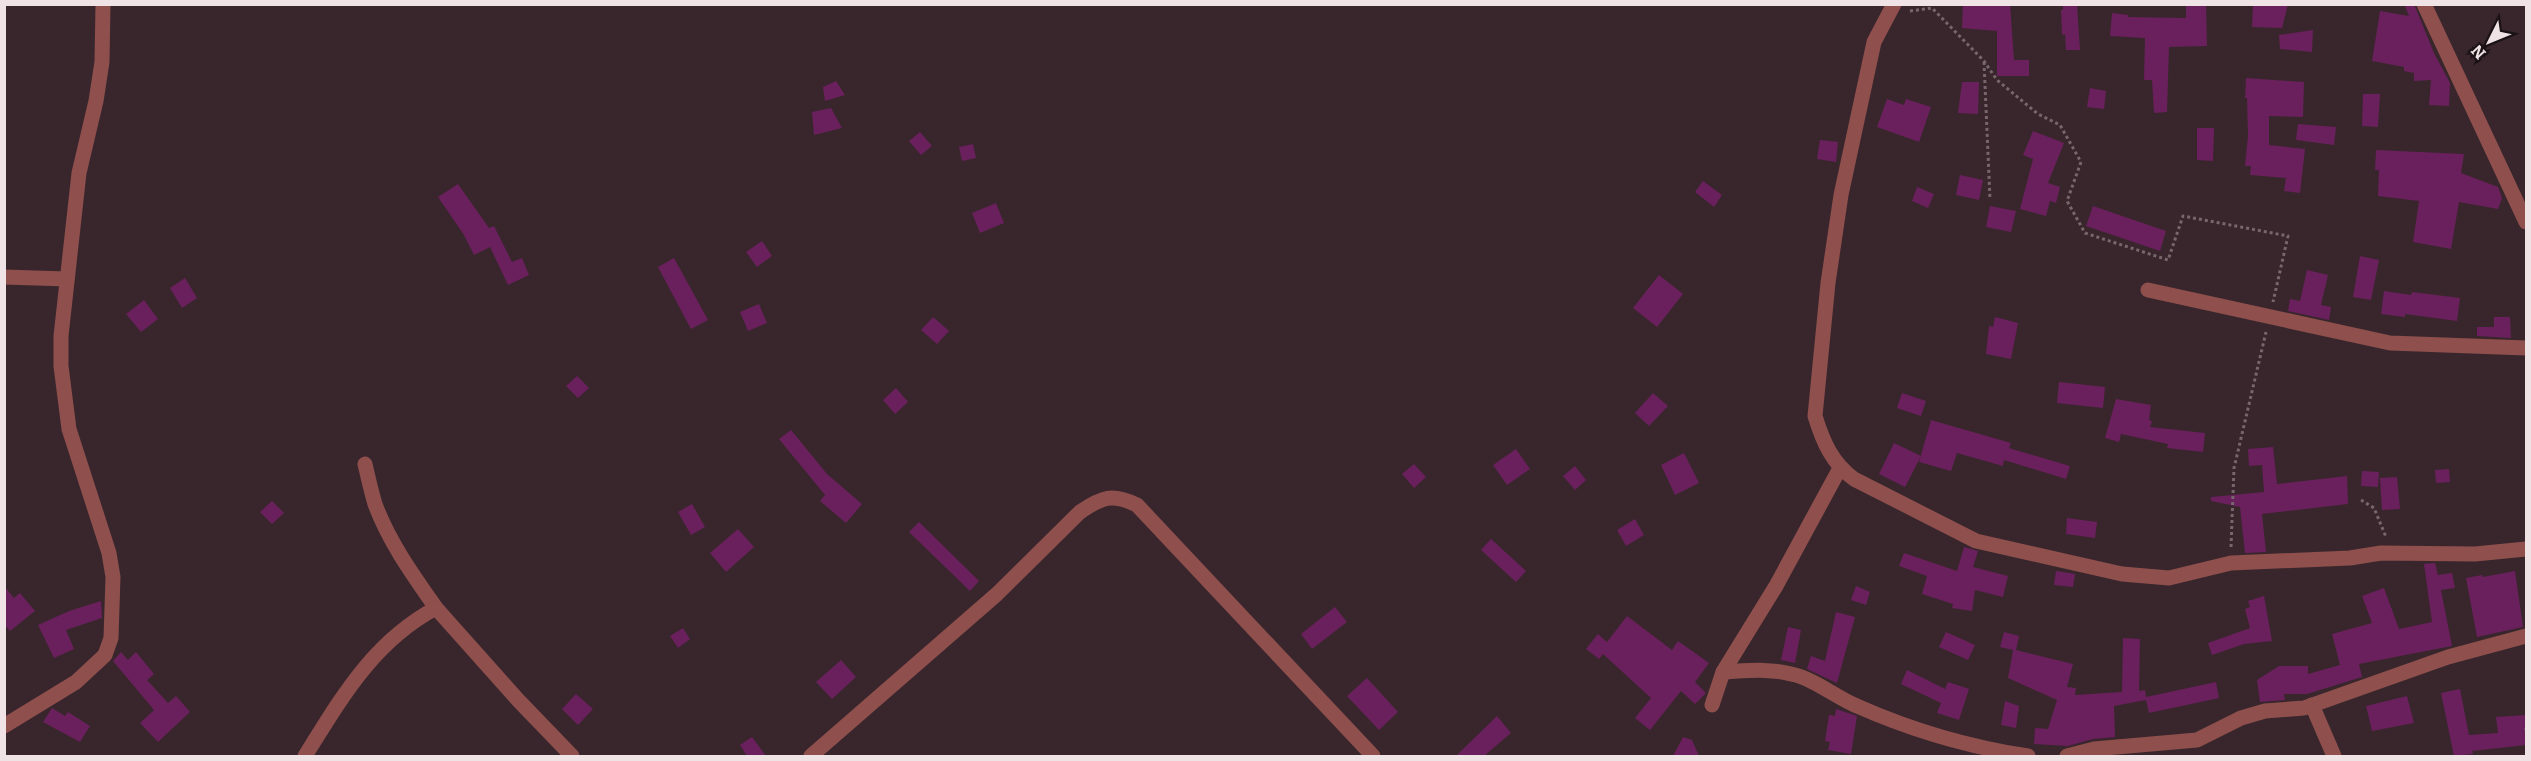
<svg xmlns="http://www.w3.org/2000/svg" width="2531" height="761" viewBox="0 0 2531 761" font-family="Bitter,serif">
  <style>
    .building { fill: #6a205c }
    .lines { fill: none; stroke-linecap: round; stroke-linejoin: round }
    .path { stroke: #77676c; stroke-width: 3; stroke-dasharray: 3 3; stroke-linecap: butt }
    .minor { stroke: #8e4f4d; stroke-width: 15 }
  </style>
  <rect width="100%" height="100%" fill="#38262c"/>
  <g class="building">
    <path d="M1963,4h47l4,56h15v16h-32v-45l-35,-3z"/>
    <path d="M2063,4h14l3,46h-14l-1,-16 -3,1 -1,-25h2z"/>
    <path d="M2186,4h20l1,42 -38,1 -2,65 -13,1 -2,-33h-8l1,-42 -35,-2 2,-23 16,2v2l58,1z"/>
    <path d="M2253,4h35l-6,24 -30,-1z"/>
    <path d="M2404,4h10l20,49 16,30 -1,23 -20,-1 2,-25 -17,1v-8l-10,-2v-4l-32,-6 8,-50 29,5z"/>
    <path d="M2313,30l-1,22 -32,-3 -1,-14z"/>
    <path d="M2246,78l58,4 -1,35 -34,-1v29l36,4 -5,44 -16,-2 2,-13 -36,-3 1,-9h-6l3,-30 -1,-38h-2z"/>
    <path d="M836,81l9,14 -20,6 -2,-14z"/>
    <path d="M1962,82h17l-1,32 -20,-1z"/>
    <path d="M2090,88l16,3 -2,18 -17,-2z"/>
    <path d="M2363,94h17l-2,33 -16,-1z"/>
    <path d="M1887,99l17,6 2,-6 25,8 -12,35 -42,-15z"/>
    <path d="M831,108l11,20 -28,7 -2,-23z"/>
    <path d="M2298,124l38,3 -2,18 -38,-5z"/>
    <path d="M2197,128h17l-1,33 -16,-1z"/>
    <path d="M2033,131l31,12 -16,40 12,4 -4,16 -6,-2 -4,15 -26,-7 13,-50 -10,-4z"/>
    <path d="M920,132l12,14 -11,9 -12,-14z"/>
    <path d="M1820,140l18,2 -2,20 -19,-3z"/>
    <path d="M973,144l3,14 -14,3 -3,-14z"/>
    <path d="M2376,150l88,4 -3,19 37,14 4,11 -4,11 -39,-7 -8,47 -38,-7 6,-41 -41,-5 1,-26h-4z"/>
    <path d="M1960,175l23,5 -4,20 -23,-5z"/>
    <path d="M1703,181l19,14 -8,12 -19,-15z"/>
    <path d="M458,184l31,44 5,-2 18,36 10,-4 7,17 -21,10 -18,-38 -16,8 -10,-20 -26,-38z"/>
    <path d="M1917,187l17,7 -6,14 -16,-7z"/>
    <path d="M996,203l8,20 -24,10 -8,-20z"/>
    <path d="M1990,206l26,5 -5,21 -25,-5z"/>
    <path d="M2093,206l73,25 -6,20 -74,-25z"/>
    <path d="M762,241l10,15 -15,11 -11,-15z"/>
    <path d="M2360,256l19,4 -8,40 -18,-3z"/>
    <path d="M674,258l34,62 -17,9 -33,-62z"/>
    <path d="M2307,270l21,5 -7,30 10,2 -2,13 -41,-9 2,-12 10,2z"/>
    <path d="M1659,275l24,19 -26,33 -24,-19z"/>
    <path d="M185,278l12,20 -15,10 -12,-20z"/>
    <path d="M2384,291l27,4 1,-3 48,6 -3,23 -52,-7v3l-24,-3z"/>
    <path d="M144,300l14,19 -17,13 -15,-18z"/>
    <path d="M759,304l8,19 -19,8 -8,-19z"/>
    <path d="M933,317l16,14 -12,13 -16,-14z"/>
    <path d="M1995,317l23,6 -7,36 -25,-5 3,-28 4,1z"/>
    <path d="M2494,317h16l1,21 -34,-2v-9h17z"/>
    <path d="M577,376l12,12 -11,10 -12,-12z"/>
    <path d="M2059,382l46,5 -2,21 -46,-5z"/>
    <path d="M896,388l12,14 -13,12 -12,-14z"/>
    <path d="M1653,393l15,13 -19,20 -14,-13z"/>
    <path d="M1902,393l24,8 -5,15 -24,-8z"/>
    <path d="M2116,399l35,6 -2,15 3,1 -2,6 55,6 -2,19 -36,-4 1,-4 -47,-10 -2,8 -14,-4z"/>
    <path d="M1931,420l80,23 -2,5 61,18 -4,13 -62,-19 -1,6 -46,-13 -6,18 -32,-9z"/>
    <path d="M791,430l36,44 35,30 -16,19 -26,-22 5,-6 -46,-56z"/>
    <path d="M1894,443l27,13 -16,31 -26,-13z"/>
    <path d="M2273,447l4,37 70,-8 1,28 -86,10 4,38 -21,1 -5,-46 -29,-6v-4l53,-5 -2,-27 -13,1 -1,-17z"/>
    <path d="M1516,449l14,20 -23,16 -14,-20z"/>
    <path d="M1684,453l15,30 -24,12 -14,-30z"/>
    <path d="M1414,464l12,13 -12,11 -12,-14z"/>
    <path d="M1575,466l11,14 -11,10 -12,-14z"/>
    <path d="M2449,469l1,13 -14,1 -1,-13z"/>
    <path d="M2362,471l17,1 -1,15 -17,-1z"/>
    <path d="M2397,477l3,32 -18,1 -2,-32z"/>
    <path d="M272,501l12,12 -12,11 -12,-12z"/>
    <path d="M692,504l13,23 -14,8 -13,-23z"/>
    <path d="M2067,518l30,4 -2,16 -29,-4z"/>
    <path d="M1635,519l9,16 -18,11 -9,-16z"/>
    <path d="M919,522l60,59 -9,10 -61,-59z"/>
    <path d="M738,529l16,18 -28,25 -16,-19z"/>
    <path d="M1491,539l35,32 -10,11 -35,-32z"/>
    <path d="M1964,547l14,4 -5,16 35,9 -5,21 -28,-7 -3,21 -20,-3 1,-4 -31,-10 5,-18 -28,-10 5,-13 53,18z"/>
    <path d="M2435,563l3,12 14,-2 3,15 -14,2 11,56 -93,18 3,13 -55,17h-23l1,6 -25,2 -3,-22 22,-14h29v8l32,-9 -8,-31 40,-11 -10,-27 22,-8 15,41 33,-7 -8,-58z"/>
    <path d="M2056,571l19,3 -2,13 -19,-2z"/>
    <path d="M2515,571l8,56 -46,10 -11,-59 16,-3 1,2z"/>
    <path d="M4,586l10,12 6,-5 15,18 -25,20 -6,-7z"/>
    <path d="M1856,586l14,6 -4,13 -15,-5z"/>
    <path d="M2264,596l8,45 -28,3 -32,11 -4,-12 42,-15 -5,-19 5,-2 -2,-6z"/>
    <path d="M101,601l1,17 -36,12 8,19 -20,9 -16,-33 31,-14z"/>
    <path d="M1335,607l12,15 -35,27 -11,-15z"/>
    <path d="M1836,612l19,5 -18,66 -30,-14 4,-13 14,5z"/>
    <path d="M1627,616l45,34 6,-9 31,22 -14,19 11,11 -11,11 -14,-13 -31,39 -15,-12 16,-20 -48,-44 -4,5 -13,-10 12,-15 9,8z"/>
    <path d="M1788,627l13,3 -6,33 -14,-3z"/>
    <path d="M683,628l7,11 -12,9 -8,-12z"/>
    <path d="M1946,632l29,13 -7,15 -29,-13z"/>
    <path d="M2004,632l15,4 -3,14 57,14 -6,23 9,1 -1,7 47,-3 1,-54 17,1 -1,52 6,-1 1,7 70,-15 3,16 -70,15 -3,-13 -32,6 1,31 -22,2 -25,7 -34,-2 1,-16 13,1 9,-29 -49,-22 5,-28 -13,-3z"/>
    <path d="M121,652l7,8 8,-8 18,22 -7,6 21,23 8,-7 14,16 -32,30 -18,-19 14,-13 -41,-49z"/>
    <path d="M841,660l15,17 -24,22 -16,-17z"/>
    <path d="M1907,670l38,19 3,-7 21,7 -10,31 -22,-7 4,-10 -40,-19z"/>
    <path d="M1367,678l31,34 -19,18 -32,-34z"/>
    <path d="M2460,689l9,46 29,-2 -2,-16 30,-2v30l-54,6 1,3 -19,2 -13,-63z"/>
    <path d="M576,694l17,15 -15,16 -16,-16z"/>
    <path d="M2407,696l7,27 -42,8 -6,-25z"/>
    <path d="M2005,701l14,5 -3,22 -15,-3z"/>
    <path d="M52,708l13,8 3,-4 22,14 -10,16 -37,-20z"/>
    <path d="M1836,709l21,7 -6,38 -23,-4 2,-8 -5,-1 4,-26 6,1z"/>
    <path d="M1497,716l14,17 -27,23h-28z"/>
    <path d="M752,737l14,19h-19l-7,-11z"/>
    <path d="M1683,737l9,3 7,16h-26z"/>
  </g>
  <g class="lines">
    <g class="path">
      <path d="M1910,11l22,-3 52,53 13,19 41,34 22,11 21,37 -14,39 18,32 83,27 15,-44 105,20 -15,66"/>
      <path d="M1984,62l6,137"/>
      <path d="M2361,500l13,8 12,29"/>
      <path d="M2231,547l3,-79 32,-136"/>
      <path d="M2526,728v2"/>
    </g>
    <g class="minor">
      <path d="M1894,4l-20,38 -33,153 -13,88 -13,133c8,26 17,47 39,63l122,62 146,33 47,4 62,-15 119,-5 31,-5 94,1 51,-5"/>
      <path d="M2424,4l102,218"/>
      <path d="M4,277l63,2"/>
      <path d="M2148,290l242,53 136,5"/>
      <path d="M365,464c3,13 6,27 10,40 14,38 38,71 61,104"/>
      <path d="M1723,672c22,-1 46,-4 68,2 24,5 44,23 66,32 54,24 112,41 171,50"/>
      <path d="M1712,705l11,-33 53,-86 64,-118"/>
      <path d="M2312,705l22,51"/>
      <path d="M4,726l72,-44 29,-27 6,-17 2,-61 -4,-24 -40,-124 -8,-63v-30l18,-163 17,-72 6,-39 1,-58"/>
      <path d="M305,756c37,-59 68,-114 131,-148l82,92 54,56"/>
      <path d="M811,756l186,-162 83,-82c22,-15 32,-19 57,-7l236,251"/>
      <path d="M2067,756l27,-7 103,-9 44,-22 24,-7 39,-3 144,-51 78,-21"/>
    </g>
  </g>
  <rect width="2531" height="761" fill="none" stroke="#efe3e6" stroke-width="12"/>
  <g transform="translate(2489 42) rotate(227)" stroke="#1a1214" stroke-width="4.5" paint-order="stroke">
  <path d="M0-4.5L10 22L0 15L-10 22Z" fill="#efe3e6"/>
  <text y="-9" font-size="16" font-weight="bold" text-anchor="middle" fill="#efe3e6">N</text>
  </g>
</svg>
